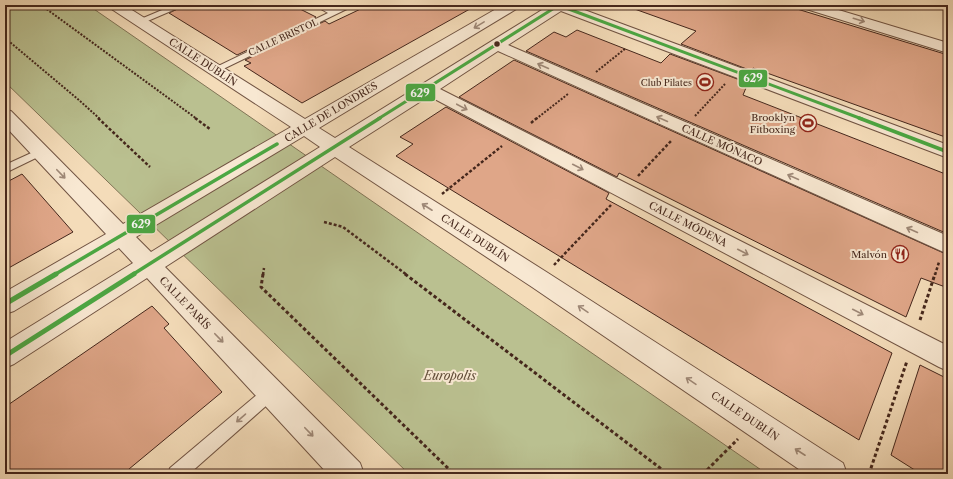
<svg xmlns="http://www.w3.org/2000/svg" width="953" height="479" viewBox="0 0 953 479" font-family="'Libre Caslon Text',serif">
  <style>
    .green { fill: #bac090; stroke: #807456 }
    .building { fill: #dfa688; stroke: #45271c }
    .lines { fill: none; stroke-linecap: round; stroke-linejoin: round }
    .service-casing { stroke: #715443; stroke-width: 2 }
    .minor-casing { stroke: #715443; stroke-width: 2 }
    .path-far2 { stroke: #45271c; stroke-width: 2; stroke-dasharray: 2 1.5; stroke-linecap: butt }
    .path-far1 { stroke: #45271c; stroke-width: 2.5; stroke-dasharray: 3 2; stroke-linecap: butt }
    .path { stroke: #45271c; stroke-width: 3; stroke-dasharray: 3.5 2.5; stroke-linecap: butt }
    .service { fill: #f8e8d2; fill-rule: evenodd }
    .minor { fill: #f8e8d2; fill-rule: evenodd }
    .bus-1-far2-casing { stroke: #f8e8d2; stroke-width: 5 }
    .bus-1-far1-casing { stroke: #f8e8d2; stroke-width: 6 }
    .bus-1-casing { stroke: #f8e8d2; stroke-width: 8 }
    .bus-1-far2 { stroke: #4aa943; stroke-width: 3 }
    .bus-1-far1 { stroke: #4aa943; stroke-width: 3.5 }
    .bus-1 { stroke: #4aa943; stroke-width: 5 }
    .oneway { stroke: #9e8877 }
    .bus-dot { fill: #45271c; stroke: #f8e8d2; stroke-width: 1.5 }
    .labels { text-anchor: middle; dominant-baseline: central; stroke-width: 4; stroke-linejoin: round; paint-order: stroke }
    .far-street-label { font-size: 9px; fill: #45271c; stroke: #f8e8d2 }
    .far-poi-label { font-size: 9px; fill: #45271c; stroke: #f8e8d2; text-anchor: end }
    .street-label { font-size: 10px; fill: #45271c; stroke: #f8e8d2 }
    .poi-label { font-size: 10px; fill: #45271c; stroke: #f8e8d2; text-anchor: end }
    .near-park-label { font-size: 12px; font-style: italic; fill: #624d39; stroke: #f8e8d2 }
    .line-badge { stroke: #f8e8d2; stroke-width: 1.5 }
    .badge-label { font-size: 11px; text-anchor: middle; font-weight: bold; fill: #fff }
  </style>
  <rect width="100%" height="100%" fill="#f4dcb9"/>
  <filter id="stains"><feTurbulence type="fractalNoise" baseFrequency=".005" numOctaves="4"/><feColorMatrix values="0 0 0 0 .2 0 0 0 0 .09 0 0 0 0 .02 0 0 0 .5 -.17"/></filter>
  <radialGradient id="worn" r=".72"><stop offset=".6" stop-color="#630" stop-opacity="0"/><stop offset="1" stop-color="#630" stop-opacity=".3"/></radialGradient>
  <path class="green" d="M5,5h83l679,469h-358l-404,-392z"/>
  <g class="building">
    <path d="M186,5h106l24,12 -79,38 -68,-42z"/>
    <path d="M369,5h108l-175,98 -58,-37 7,-3 -6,-3 80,-39 4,3z"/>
    <path d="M630,5h154l164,50v83l-195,-70 -1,3 -71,-27 15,-13 -67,-24z"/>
    <path d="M577,30l84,33 9,-9 78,29 -5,12 205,80v59l-422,-183 28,-19 12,5z"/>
    <path d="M514,60l434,195v33l-27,-10 -15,39 -287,-144 -2,4 -158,-80z"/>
    <path d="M446,107l163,86 -3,6 286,154 -33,87 -463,-284 17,-12 -13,-7z"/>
    <path d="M22,174l51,58 -68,38v-87z"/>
    <path d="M152,306l17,18 -5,4 58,64 -99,82h-118v-67z"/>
    <path d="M920,365l28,14v95h-27l-30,-19z"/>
  </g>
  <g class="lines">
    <g class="service-casing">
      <g id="service">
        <path d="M174,5h11l-42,18h-3l-4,-2z"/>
        <path d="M314,5h10l10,5 11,-5h10l-138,67 -3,1 -4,-3 118,-57z"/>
        <path d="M40,149l5,3 -1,2 -39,19v-8z"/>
        <path d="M270,386l5,2 2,5 -2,5 -86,76h-21l2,-6 95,-80z"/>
      </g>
    </g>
    <g class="minor-casing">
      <g id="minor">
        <path d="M108,5h16l181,114 198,-114h17l-2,3 -199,120 16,10 215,-133h21l377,140v13l-387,-147 -53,34 440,191v18l-450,-203 -58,38 508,257v25l-9,-4 -510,-271 -80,51 199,126 295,190 4,11h-41l-274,-187 -197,-130 -170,110 195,196 4,11h-36l-181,-196 -133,86 -9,4v-26l128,-79 -14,-15 -105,63 -9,3v-22l101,-58 -101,-108v-16l6,1 112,113 168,-97 -181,-119zM304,136l16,11 -169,105 -15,-15z"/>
        <path d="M801,5h21l126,38v10l-145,-45z"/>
      </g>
    </g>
    <g class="path-far2">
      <path d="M41,5l156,114"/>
      <path d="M5,38l75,63 20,18"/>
      <path d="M596,72l30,-24"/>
      <path d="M695,116l30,-32"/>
      <path d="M536,119l32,-25"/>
    </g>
    <g class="path-far1">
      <path d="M98,118l52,49"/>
      <path d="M195,118l15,11"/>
      <path d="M531,123l6,-5"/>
      <path d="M638,176l33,-35"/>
      <path d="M442,194l60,-48"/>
      <path d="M324,222l19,5 64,48"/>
      <path d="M554,265l57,-60"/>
      <path d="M263,275l1,-7"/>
      <path d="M935,275l4,-13"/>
    </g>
    <g class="path">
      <path d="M263,274l-2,13 193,187"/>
      <path d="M405,274l263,200"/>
      <path d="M920,320l15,-46"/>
      <path d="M703,474l35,-35"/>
      <path d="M869,474l38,-113"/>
    </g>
    <use href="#service" class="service"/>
    <use href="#minor" class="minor"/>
    <g class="bus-1-far2-casing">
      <g id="bus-1-far2">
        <path d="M558,5l304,114"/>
        <path d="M378,119l181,-114"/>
      </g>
    </g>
    <g class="bus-1-far1-casing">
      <g id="bus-1-far1">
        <path d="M859,118l89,34"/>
        <path d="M54,275l223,-131"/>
        <path d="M132,275l248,-157"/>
      </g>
    </g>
    <g class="bus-1-casing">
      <g id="bus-1">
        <path d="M5,304l51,-30"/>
        <path d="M5,356l129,-82"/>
      </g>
    </g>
    <use href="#bus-1-far2" class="bus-1-far2"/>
    <use href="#bus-1-far1" class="bus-1-far1"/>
    <use href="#bus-1" class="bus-1"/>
  </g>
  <defs><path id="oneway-shaft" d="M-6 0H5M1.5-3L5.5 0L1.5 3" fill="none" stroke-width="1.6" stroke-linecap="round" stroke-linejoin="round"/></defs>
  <g class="oneway">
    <use href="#oneway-shaft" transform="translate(859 20) rotate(17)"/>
    <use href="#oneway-shaft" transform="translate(479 25) rotate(149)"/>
    <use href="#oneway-shaft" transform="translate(543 66) rotate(-156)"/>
    <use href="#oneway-shaft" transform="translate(462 107) rotate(28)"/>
    <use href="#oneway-shaft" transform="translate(662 119) rotate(-156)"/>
    <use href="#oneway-shaft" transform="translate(578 167) rotate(27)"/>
    <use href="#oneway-shaft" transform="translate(61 174) rotate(46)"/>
    <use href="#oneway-shaft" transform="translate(793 177) rotate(-156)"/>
    <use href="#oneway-shaft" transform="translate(427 207) rotate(-147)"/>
    <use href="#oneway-shaft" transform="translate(912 230) rotate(-156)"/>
    <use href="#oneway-shaft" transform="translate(743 252) rotate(27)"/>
    <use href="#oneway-shaft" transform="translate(583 309) rotate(-146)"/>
    <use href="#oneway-shaft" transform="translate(858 312) rotate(27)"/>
    <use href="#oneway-shaft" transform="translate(219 338) rotate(46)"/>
    <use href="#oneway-shaft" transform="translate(691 381) rotate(-146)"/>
    <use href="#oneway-shaft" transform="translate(241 418) rotate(139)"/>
    <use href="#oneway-shaft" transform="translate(309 432) rotate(46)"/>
    <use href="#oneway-shaft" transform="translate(800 452) rotate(-147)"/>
  </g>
  <defs>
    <g id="stadium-ring" transform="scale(0.9)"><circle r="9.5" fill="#f8e8d2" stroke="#8f2418" stroke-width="1.5"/><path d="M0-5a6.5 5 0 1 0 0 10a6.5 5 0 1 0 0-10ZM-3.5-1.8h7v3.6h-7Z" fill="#8f2418"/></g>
    <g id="restaurant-ring" transform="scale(0.9)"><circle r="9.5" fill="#f8e8d2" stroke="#8f2418" stroke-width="1.5"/><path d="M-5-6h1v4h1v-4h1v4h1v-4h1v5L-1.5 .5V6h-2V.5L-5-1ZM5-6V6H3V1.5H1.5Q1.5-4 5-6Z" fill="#8f2418"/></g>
  </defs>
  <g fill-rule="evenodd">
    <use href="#stadium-ring" x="705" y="82"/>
    <use href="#stadium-ring" x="808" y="123"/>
    <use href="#restaurant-ring" x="900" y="254"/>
  </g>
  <circle class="bus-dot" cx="497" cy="44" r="3.5"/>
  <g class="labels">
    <g class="far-street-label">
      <text transform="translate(283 37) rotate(-25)">CALLE BRISTOL</text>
    </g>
    <g class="far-poi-label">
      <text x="692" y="82">Club Pilates</text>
    </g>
    <g class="street-label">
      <text transform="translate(203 62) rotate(33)">CALLE DUBLÍN</text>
      <text transform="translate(331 112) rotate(-31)">CALLE DE LONDRES</text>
      <text transform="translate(722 145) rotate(24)">CALLE MÓNACO</text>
      <text transform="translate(688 224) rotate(27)">CALLE MÓDENA</text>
      <text transform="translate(475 238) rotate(33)">CALLE DUBLÍN</text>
      <text transform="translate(185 303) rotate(46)">CALLE PARÍS</text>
      <text transform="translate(745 416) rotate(34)">CALLE DUBLÍN</text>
    </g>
    <g class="poi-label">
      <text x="795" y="117">Brooklyn<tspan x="795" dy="12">Fitboxing</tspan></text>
      <text x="887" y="254">Malvón</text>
    </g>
    <g class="near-park-label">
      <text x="450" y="375">Europolis</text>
    </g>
  </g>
  <g class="line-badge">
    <rect x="738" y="69" width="30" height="19" rx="4" fill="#4aa943"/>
    <rect x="405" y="83" width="31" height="19" rx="4" fill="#4aa943"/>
    <rect x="126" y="214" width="30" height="20" rx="4" fill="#4aa943"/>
  </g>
  <g class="badge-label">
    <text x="753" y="82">629</text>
    <text x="420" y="97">629</text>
    <text x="141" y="228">629</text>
  </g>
  <rect width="953" height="479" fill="none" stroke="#f4dcb9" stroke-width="20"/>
  <rect x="6" y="6" width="941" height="467" fill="none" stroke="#45271c" stroke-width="2"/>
  <rect x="10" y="10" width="933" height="459" fill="none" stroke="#45271c"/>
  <rect width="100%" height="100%" filter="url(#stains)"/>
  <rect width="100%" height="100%" fill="url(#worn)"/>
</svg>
